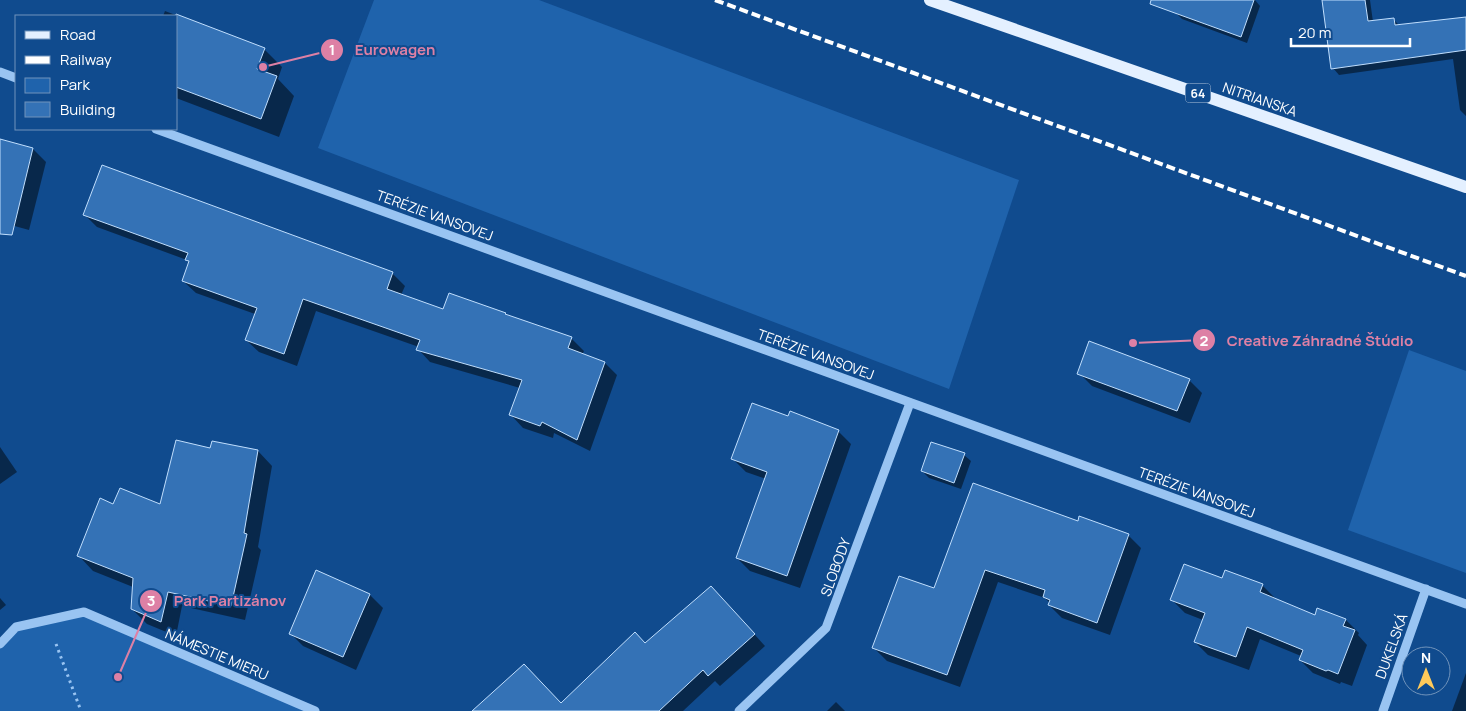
<svg xmlns="http://www.w3.org/2000/svg" width="1466" height="711" viewBox="0 0 1466 711" font-family="Manrope,sans-serif">
  <style>
    .green { fill: #1f63ac }
    .shadow { fill: #0007 }
    .building { fill: #3472b6; stroke: #c0defd }
    .lines { fill: none; stroke-linecap: round; stroke-linejoin: round }
    .path { stroke: #99c4f2; stroke-width: 3; stroke-dasharray: 2.5 4; stroke-linecap: butt }
    .minor { stroke: #99c4f2; stroke-width: 9 }
    .major { stroke: #e4f0ff; stroke-width: 12 }
    .rail { stroke: #fff; stroke-width: 4; stroke-dasharray: 9 4; stroke-linecap: butt }
    .labels { text-anchor: middle; dominant-baseline: central; stroke-width: 4; stroke-linejoin: round; paint-order: stroke }
    .shield { fill: #104b8e; stroke: #b7c9dd; stroke-width: 1 }
    .shield-label { font-size: 12px; font-weight: bold; fill: #fff }
    .street-label { font-size: 14px; fill: #fff; stroke: #104b8e }
    .leader { fill: none; stroke: #dd80a5; stroke-width: 2 }
    .callout-dot { fill: #dd80a5; stroke: #104b8e; stroke-width: 2 }
    .mark-label { font-size: 15px; text-anchor: middle; font-weight: bold; fill: #fff }
    .callout-label { font-size: 15px; text-anchor: middle; font-weight: bold; fill: #dd80a5; stroke: #104b8e; stroke-width: 4; stroke-linejoin: round; paint-order: stroke }
  </style>
  <rect width="100%" height="100%" fill="#104b8e"/>
  <g class="green">
    <path d="M374,0h165l480,180 -70,209 -631,-241z"/>
    <path d="M1409,350l57,21v202l-118,-43z"/>
    <path d="M84,612l231,99h-315v-67l16,-17z"/>
  </g>
  <g class="shadow">
    <path d="M1179,0h76l5,6 -13,37 -65,-24 -7,-7z"/>
    <path d="M1324,0h46l3,22 21,-2 6,6 66,-8v98l-6,-6 -7,-51 -114,16 -6,-7z"/>
    <path d="M165,11l99,38 18,18 -4,12 16,17 -15,41 -103,-39v-82h-13z"/>
    <path d="M0,140l33,9 13,13 -17,68 -29,-8z"/>
    <path d="M85,215l307,58 13,13 -4,9 43,15 61,4 3,3 63,21 13,13 -2,4 23,8 12,12 -27,76 -36,-18 -1,5 -30,-10 -12,-13 9,-27 -90,-26 -12,-13 1,-2 -103,-36 -19,55 -38,-14 -13,-12 9,-26 -59,-21 -13,-12 6,-19 -2,-2 -90,-33z"/>
    <path d="M1079,373l110,7 13,13 -12,30 -98,-37z"/>
    <path d="M789,418l49,13 13,13 -51,144 -50,-17 -13,-13 29,-79 -20,-7 -13,-13z"/>
    <path d="M932,443l32,12 7,6 -10,28 -32,-11 -7,-7z"/>
    <path d="M0,447l17,25 -17,12z"/>
    <path d="M210,449l48,2 14,15 -14,81 3,3 -16,70 -63,-14 -6,30 -29,-12 -15,-15 1,-22 -40,-16 -14,-15 35,-51 47,1z"/>
    <path d="M1079,522l49,13 13,13 -31,87 -48,-17 -13,-13 1,-2 -5,-5 -47,-16 -38,105 -73,-26 -13,-13 61,-58z"/>
    <path d="M1223,579l39,6 13,13v1l41,17 30,4 13,13 -1,2 9,10 -15,41 -11,-4 -1,2 -27,-11 -13,-13 1,-4 -41,-17 -11,31 -41,-15 -13,-13 8,-22 -18,-7 -13,-13z"/>
    <path d="M370,595l13,13 -27,62 -53,-24 -13,-13z"/>
    <path d="M0,598l6,7 -6,5z"/>
    <path d="M723,599l42,47 -45,40 -5,-5 -32,30h-209l87,-7 85,-59z"/>
    <path d="M1466,673v38h-14z"/>
    <path d="M836,702l9,9h-18z"/>
  </g>
  <g class="building">
    <path d="M1151,0h103l-13,37 -91,-33z"/>
    <path d="M1322,0h43l3,21 26,-3 1,7 71,-8v33l-135,19z"/>
    <path d="M176,14l89,34 -8,21 20,7 -16,43 -85,-32z"/>
    <path d="M0,139l33,9 -21,87 -12,-1z"/>
    <path d="M102,165l291,107 -6,17 56,20 6,-16 57,20 -1,1 67,23 -4,11 37,14 -28,78 -35,-18 -2,4 -31,-11 13,-35 -106,-30 4,-10 -117,-41 -19,55 -39,-14 12,-32 -75,-27 7,-20 -4,-1 3,-7 -105,-38z"/>
    <path d="M1089,341l101,38 -13,32 -100,-37z"/>
    <path d="M752,403l36,13 2,-5 49,19 -52,146 -51,-18 31,-86 -36,-13z"/>
    <path d="M176,440l34,8 2,-7 46,9 -14,83 3,1 -16,72 -63,-14 -7,30 -30,-13 2,-31 -56,-22 23,-58 13,6 7,-16 40,16z"/>
    <path d="M931,442l34,11 -11,30 -33,-12z"/>
    <path d="M973,483l105,38 1,-5 50,18 -32,89 -49,-18 2,-5 -7,-3 2,-7 -60,-20 -38,105 -75,-27 27,-72 35,12z"/>
    <path d="M1184,564l38,14 3,-8 38,14 -3,8 55,23 2,-7 29,11 -3,7 12,4 -17,44 -10,-4 -2,1 -27,-11 4,-10 -56,-23 -11,30 -42,-15 11,-29 -35,-13z"/>
    <path d="M316,570l54,24 -27,63 -54,-23z"/>
    <path d="M711,586l44,48 -47,42 -5,-6 -44,41h-187l52,-47 37,39 74,-71 10,11z"/>
  </g>
  <g class="lines">
    <path class="path" d="M56,644l25,67"/>
    <g class="minor">
      <path d="M0,72l16,6"/>
      <path d="M156,129l1310,475"/>
      <path d="M0,644l16,-17 68,-15 231,99"/>
      <path d="M739,711l87,-83 84,-225"/>
      <path d="M1383,711l43,-122"/>
    </g>
    <path class="major" d="M930,0l536,187"/>
    <path class="rail" d="M715,0l751,276"/>
  </g>
  <g class="labels">
    <rect class="shield" x="1185.5" y="83.5" width="25" height="19" rx="4"/>
    <g class="shield-label">
      <text x="1198" y="93">64</text>
    </g>
    <g class="street-label">
      <text transform="translate(1260 99) rotate(19)">NITRIANSKA</text>
      <text transform="translate(435 215) rotate(20)">TERÉZIE VANSOVEJ</text>
      <text transform="translate(816 354) rotate(20)">TERÉZIE VANSOVEJ</text>
      <text transform="translate(1197 492) rotate(20)">TERÉZIE VANSOVEJ</text>
      <text transform="translate(835 567) rotate(-70)">SLOBODY</text>
      <text transform="translate(1391 646) rotate(-70)">DUKELSKÁ</text>
      <text transform="translate(217 654) rotate(23)">NÁMESTIE MIERU</text>
    </g>
  </g>
  <path class="leader" d="M263 67L332 50M1133 343L1204 340M118 677L151 601"/>
  <g class="callout-dot">
    <circle cx="263" cy="67" r="5"/>
    <circle cx="1133" cy="343" r="5"/>
    <circle cx="118" cy="677" r="5"/>
    <circle cx="332" cy="50" r="12"/>
    <circle cx="1204" cy="340" r="12"/>
    <circle cx="151" cy="601" r="12"/>
  </g>
  <g class="mark-label">
    <text x="332" y="55">1</text>
    <text x="1204" y="346">2</text>
    <text x="151" y="606">3</text>
  </g>
  <g class="callout-label">
    <text x="395" y="55">Eurowagen</text>
    <text x="1320" y="346">Creative Záhradné Štúdio</text>
    <text x="230" y="606">Park Partizánov</text>
  </g>
  <rect x="15" y="15" width="162" height="115" fill="#104b8e" stroke="#7093bb"/>
  <rect x="25" y="31" width="25" height="8" fill="#e4f0ff" stroke="#7093bb"/>
  <text x="60" y="40" font-size="15" fill="#ffffff">Road</text>
  <rect x="25" y="56" width="25" height="8" fill="#ffffff" stroke="#7093bb"/>
  <text x="60" y="65" font-size="15" fill="#ffffff">Railway</text>
  <rect x="25" y="78" width="25" height="15" fill="#1f63ac" stroke="#7093bb"/>
  <text x="60" y="90" font-size="15" fill="#ffffff">Park</text>
  <rect x="25" y="102" width="25" height="15" fill="#3472b6" stroke="#7093bb"/>
  <text x="60" y="115" font-size="15" fill="#ffffff">Building</text>
  <g transform="translate(1426 671)"><circle r="24" fill="#104b8e" stroke="#7093bb"/>
  <path d="M0-4L9 19L0 12L-9 19Z" fill="#ffca5a"/>
  <text y="-8" font-size="14" font-weight="bold" text-anchor="middle" fill="#ffffff">N</text>
  </g>
  <path d="M1291 38v8h119v-8" fill="none" stroke="#ffffff" stroke-width="2.5"/>
  <text x="1298" y="38" font-size="15" fill="#ffffff" stroke="#104b8e" stroke-width="4" paint-order="stroke">20 m</text>
</svg>
